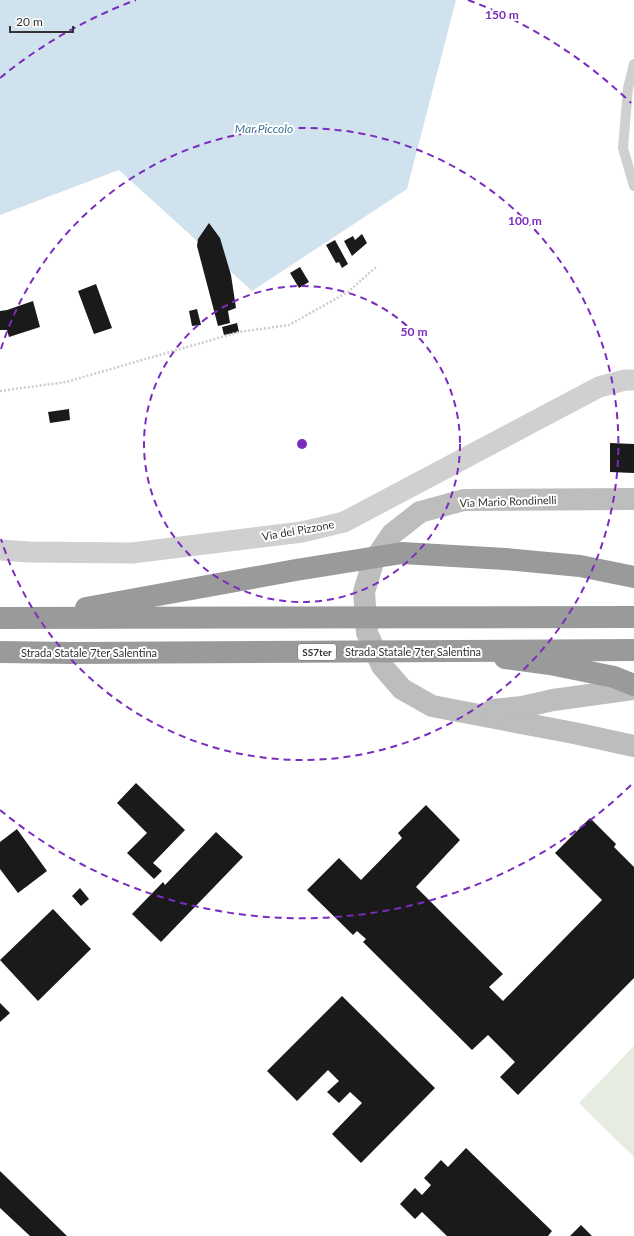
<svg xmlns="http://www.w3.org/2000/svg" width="634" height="1236" viewBox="0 0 634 1236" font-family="Lato,sans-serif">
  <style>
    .green { fill: #e6ecdf }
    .water { fill: #cfe2ee }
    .building { fill: #1a1a1a }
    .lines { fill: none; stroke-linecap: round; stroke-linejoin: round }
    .path { stroke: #cdcdcd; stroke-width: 2.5; stroke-dasharray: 2 2; stroke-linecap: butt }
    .lane { stroke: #d0d0d0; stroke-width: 10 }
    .street { stroke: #d0d0d0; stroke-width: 21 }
    .secondary { stroke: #bdbdbd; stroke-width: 22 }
    .highway { stroke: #9a9a9a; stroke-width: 22 }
    .highway-bridge { stroke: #9a9a9a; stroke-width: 22 }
    .ring { fill: none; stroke: #7b2cbf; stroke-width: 2; stroke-dasharray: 7 5 }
    .labels { text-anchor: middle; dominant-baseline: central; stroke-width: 4; stroke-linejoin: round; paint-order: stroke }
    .shield { fill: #fff; stroke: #707070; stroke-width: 1 }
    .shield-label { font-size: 10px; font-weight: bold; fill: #333 }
    .street-label { font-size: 11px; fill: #333; stroke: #fff }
    .water-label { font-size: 12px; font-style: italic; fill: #3f7597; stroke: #fff }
    .centre { fill: #7b2cbf; stroke: #fff; stroke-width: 2 }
    .ring-label { font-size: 12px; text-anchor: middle; font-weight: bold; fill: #7b2cbf; stroke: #fff; stroke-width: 4; stroke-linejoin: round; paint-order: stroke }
  </style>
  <rect width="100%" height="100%" fill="#fff"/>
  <path class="green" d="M634,1046v111l-55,-54z"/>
  <path class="water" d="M0,0h456l-49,189 -155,102 -133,-121 -119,45z"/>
  <g class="building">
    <path d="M209,223l11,15 11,37 5,33 -8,3 2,12 -12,3 -21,-80 1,-7z"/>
    <path d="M362,234l5,9 -15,13 -8,-15 9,-5 2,4z"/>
    <path d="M335,240l13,24 -6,4 -3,-6 -3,1 -10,-18z"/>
    <path d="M300,267l9,15 -10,6 -9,-15z"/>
    <path d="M96,284l16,44 -18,6 -16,-43z"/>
    <path d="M33,301l7,26 -31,10 -2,-7h-7v-19l7,-1z"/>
    <path d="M197,309l4,16 -9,1 -3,-15z"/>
    <path d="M237,323l2,9 -15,3 -2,-8z"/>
    <path d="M69,409l1,11 -20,3 -2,-11z"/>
    <path d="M610,443l24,1v29l-24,-1z"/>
    <path d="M136,783l49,47 -32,33 9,8 -8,8 -27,-26 20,-20 -30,-30z"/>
    <path d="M426,805l34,35 -44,47 87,87 -14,13 14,14 99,-101 -47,-47 35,-35 26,26 -2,3 20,20v111l-116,117 -18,-18 15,-15 -27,-27 -16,15 -109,-108 3,-3 -9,-8 -4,4 -46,-45 32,-32 22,22 41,-42 -4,-5z"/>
    <path d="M17,829l30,42 -29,22 -18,-24v-27z"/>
    <path d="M216,832l27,25 -82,85 -29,-28 31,-32 2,3z"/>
    <path d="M80,888l9,11 -8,7 -9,-10z"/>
    <path d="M53,909l38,40 -53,52 -38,-41z"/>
    <path d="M342,996l93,92 -74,75 -29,-29 30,-31 -12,-11 -11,11 -12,-11 12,-11 -11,-11 -31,31 -30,-30z"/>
    <path d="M0,1003l10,10 -10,9z"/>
    <path d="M466,1148l86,83 -4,5h-101l-25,-24 -7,7 -15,-15 15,-16 7,7 9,-10 -7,-7 17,-18 7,7z"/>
    <path d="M0,1171l67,65h-37l-30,-28z"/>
    <path d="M581,1225l11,11h-22z"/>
  </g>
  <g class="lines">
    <path class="path" d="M0,391l66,-9 173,-50 50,-7 59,-33 28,-25"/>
    <path class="lane" d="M634,64l-6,24 -5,60 11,38"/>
    <path class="street" d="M0,550l29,2 103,1 170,-21 42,-10 255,-135 26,-7h9"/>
    <g class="secondary">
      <path d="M634,499l-170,1 -44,12 -28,22 -19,28 -9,30 3,41 15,33 20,23 30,17 142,27 60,13"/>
      <path d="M492,710l30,-3 31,-7 81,-11"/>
    </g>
    <g class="highway">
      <path d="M505,559l75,7 54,11"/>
      <path d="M505,658l45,6 64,13 20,8"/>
    </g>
    <g class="highway-bridge">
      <path d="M86,608l210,-38 106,-17 103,6"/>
      <path d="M0,618l634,-1"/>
      <path d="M0,652l72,1 562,-3"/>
    </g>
  </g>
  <g class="ring">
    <circle cx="302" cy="444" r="158"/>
    <path d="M1 349A316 316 0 1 1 1 539"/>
    <path d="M631 785A474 474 0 0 1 0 810M0 78A474 474 0 0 1 136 0M468 0A474 474 0 0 1 631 103"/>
  </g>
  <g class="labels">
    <rect class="shield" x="298" y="644" width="38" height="16" rx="3"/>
    <g class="shield-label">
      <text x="317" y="652">SS7ter</text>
    </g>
    <g class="street-label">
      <text transform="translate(508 501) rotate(-2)">Via Mario Rondinelli</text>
      <text transform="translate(298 530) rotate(-10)">Via del Pizzone</text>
      <text x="413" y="651">Strada Statale 7ter Salentina</text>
      <text x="89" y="652">Strada Statale 7ter Salentina</text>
    </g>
    <g class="water-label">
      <text x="264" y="128">Mar Piccolo</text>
    </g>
  </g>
  <circle cx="302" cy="444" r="6" class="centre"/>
  <g class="ring-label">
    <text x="502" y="19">150 m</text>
    <text x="525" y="225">100 m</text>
    <text x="414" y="336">50 m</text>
  </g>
  <path d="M10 26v6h63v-6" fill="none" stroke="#333333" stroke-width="2"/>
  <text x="16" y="26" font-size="12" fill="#333333" stroke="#ffffff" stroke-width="3" paint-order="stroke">20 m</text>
</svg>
